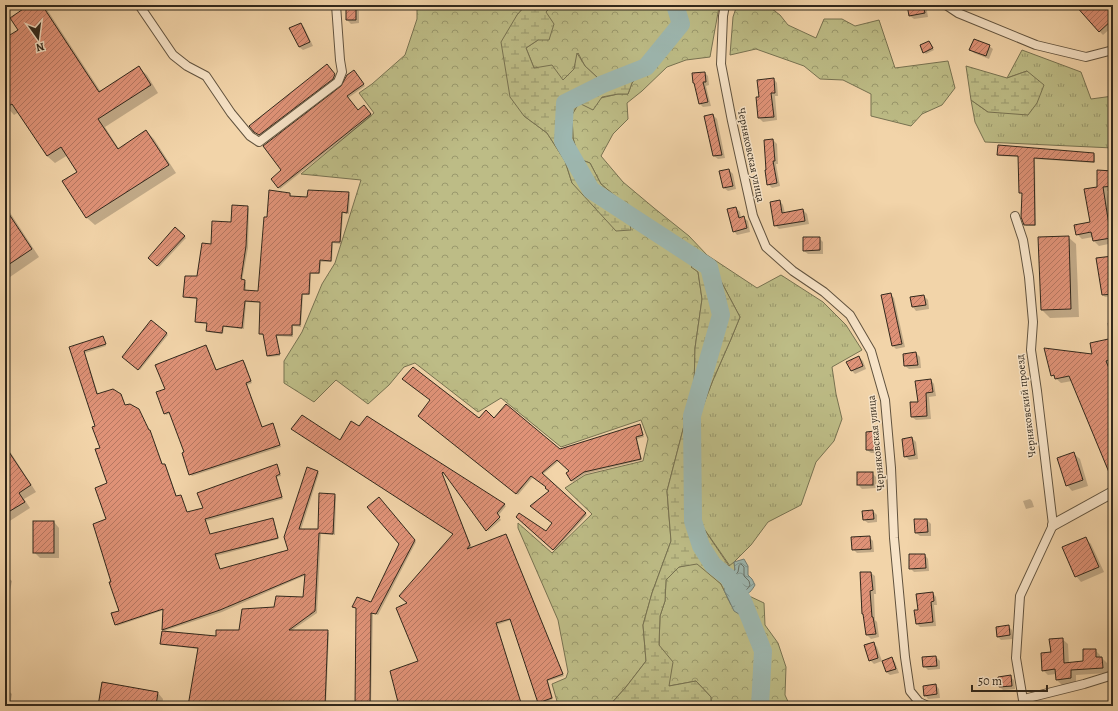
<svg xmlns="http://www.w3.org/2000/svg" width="1118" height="711" viewBox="0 0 1118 711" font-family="Alegreya,serif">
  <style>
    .grass { fill: url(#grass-tufts); stroke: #777251 }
    .forest { fill: url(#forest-crowns); stroke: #777251 }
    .wetland { fill: url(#wetland-marsh); stroke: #777251 }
    .water { fill: url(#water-waves); stroke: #727e75 }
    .shadow { fill: #0003 }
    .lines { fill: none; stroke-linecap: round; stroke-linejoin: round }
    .shore { stroke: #677066; stroke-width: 1 }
    .river { stroke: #9db7b0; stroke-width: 18 }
    .building { fill: url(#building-hatch); stroke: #31281c }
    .minor-casing { stroke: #61533f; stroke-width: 10 }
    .tertiary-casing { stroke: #61533f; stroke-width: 12 }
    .minor { stroke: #f7e3c7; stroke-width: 8 }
    .tertiary { stroke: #f7e3c7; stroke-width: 10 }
    .labels { text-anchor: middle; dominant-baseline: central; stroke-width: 3; stroke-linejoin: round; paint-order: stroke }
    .street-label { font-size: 11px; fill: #31281c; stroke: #f7e3c7 }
  </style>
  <defs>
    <pattern id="grass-tufts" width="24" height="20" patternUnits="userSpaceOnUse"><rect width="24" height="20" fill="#bdbc86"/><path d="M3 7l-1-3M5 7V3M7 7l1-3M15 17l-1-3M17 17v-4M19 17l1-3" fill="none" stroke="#9a996d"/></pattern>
    <pattern id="forest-crowns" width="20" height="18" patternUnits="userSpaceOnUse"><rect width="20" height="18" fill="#bdbc86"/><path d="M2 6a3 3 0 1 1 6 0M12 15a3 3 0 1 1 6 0" fill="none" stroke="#9a996d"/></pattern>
    <pattern id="wetland-marsh" width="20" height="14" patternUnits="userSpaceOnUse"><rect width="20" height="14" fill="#bdbc86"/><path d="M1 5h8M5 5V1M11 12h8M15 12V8" fill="none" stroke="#9a996d"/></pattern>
    <pattern id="water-waves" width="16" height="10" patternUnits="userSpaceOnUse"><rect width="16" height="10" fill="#9db7b0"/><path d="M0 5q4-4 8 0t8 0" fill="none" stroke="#81958e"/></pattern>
    <pattern id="building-hatch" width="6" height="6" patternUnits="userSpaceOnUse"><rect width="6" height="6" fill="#df9277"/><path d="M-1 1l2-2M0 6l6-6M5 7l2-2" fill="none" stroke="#b57761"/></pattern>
  </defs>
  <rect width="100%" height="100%" fill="#f2d4a9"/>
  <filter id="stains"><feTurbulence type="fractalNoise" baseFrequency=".005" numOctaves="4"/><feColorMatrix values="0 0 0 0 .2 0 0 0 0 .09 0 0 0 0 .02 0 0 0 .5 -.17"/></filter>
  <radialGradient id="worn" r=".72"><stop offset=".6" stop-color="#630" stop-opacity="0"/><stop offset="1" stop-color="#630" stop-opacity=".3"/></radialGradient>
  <g class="grass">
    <path d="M1022,50l59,22 10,27 22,-3v52l-128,-6 -10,-20 -4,-22 17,12 39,-41 -20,7z"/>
    <path d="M707,255l50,33 24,-13 42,27 23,23 16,25 -30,17 4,27 6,25 -8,22 -18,21 -15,43 -33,17 -17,23 -21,21 -32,-46v-101l15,-39 18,-41 9,-22z"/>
  </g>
  <g class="forest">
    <path d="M417,5h109l-9,10 7,101 23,17 18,28 7,22 55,23 -26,-22 -11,-21 -11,-4 -6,-21 -1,-24 7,-11 39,-9h10l4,-11 7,-8v-11l-40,15 -14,-13 -7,-13 -4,16 -12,12 -28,-13 -8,-20 12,-8 8,-28 6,-7h159l8,2 -9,50 -24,3 -19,7 -25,24 -15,12 1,16 -15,15 -12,22 22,26 31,26 35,28 18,19 -16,11 7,6 4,27 -7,49 -1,39 -27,104 4,50 -19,52 -9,32 3,36 -20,26 -17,19h-58l6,-5 -5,-17 14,-6 2,-6 -10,-52 -40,-92v-5l34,30 40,-39 -27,-26 20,-13 58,-14 5,-22 -7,-19 -80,27 -60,-49 -23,14 -63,-49 -11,4 -15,18 -21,19 -32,-24 -22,22 -30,-19v-22l18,-29 20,-48 13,-21 26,-83 -60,-6 73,-61 -15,-20 13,-9 33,-29 12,-36z"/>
    <path d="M737,5h30l13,10 8,10 28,13 8,-19h18l13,7 24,-6 16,48 53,-7 7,27 -13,17 -20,9 -11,12 -40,-10v-22l-28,-14 -23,-1 -16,-13 -48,-17 -26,6 3,-38z"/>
    <path d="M697,563l24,21 10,21 7,-6 9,-4 17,8 1,22 13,18 8,24 -1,28 5,11h-79v-9l-15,-16 -27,5 -10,-40 1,-30 5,-15 1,-21 13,-13z"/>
  </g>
  <g class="wetland">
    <path d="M526,5h26l-6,7 8,12 -5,16h-11l-12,8 8,20 18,-3 11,15 11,-11 3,-16 8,13 14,13 40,-15v11l-7,8 -4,11h-10l-16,3 -9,13 -14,-7 -7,12 1,23 6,21 11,4 11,21 26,22 4,24 -15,1 -44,-48 -7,-22 -18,-28 -23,-17 -14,-19 -9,-55 16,-27z"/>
    <path d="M966,66l41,12 20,-7 17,14 -7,18 -9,12 -40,-3 -17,-12z"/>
    <path d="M707,255l33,62 -9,22 -18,41 -15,39v101l31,46 5,-4 1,8c-9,6 -9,10 -11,20l-3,-6 -24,-20 -18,3 -13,13 -1,21 -5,15 -1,29 14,17 -4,24 27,-5 15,16v9h-102l17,-19 20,-26 -3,-36 9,-32 19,-52 -4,-50 27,-104 1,-39 7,-49 -4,-27 -7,-5z"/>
  </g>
  <path class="water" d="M744,559l4,7v9l4,4 3,6c-5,9 -9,10 -17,14l6,6 6,9 -3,5 -13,-8 -10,-21 2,-10 3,-6 6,-4 -1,-8z"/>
  <g class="shadow">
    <path d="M31,5h12l3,3 55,84 38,-24 8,7 11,18 -53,34 14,22 27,-18 8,8 22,34 -81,52 -8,-7 -23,-37 14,-9 -10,-17 -13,8 -8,-7 -28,-44 -5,3 -9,-10v-65l14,-10z"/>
    <path d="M787,5h19l-17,2z"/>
    <path d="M908,5h18l2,12 -14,2 -4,-3z"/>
    <path d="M1075,5h24l14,11v10l-10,9z"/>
    <path d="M355,7l4,4v12l-8,1 -4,-4z"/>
    <path d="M300,24l4,3 9,19 -10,4 -4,-3z"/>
    <path d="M929,42l5,8 -8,4 -2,-2z"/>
    <path d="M989,46l4,3 -4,10 -15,-6 -4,-3z"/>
    <path d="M327,65l9,12 -1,3 -74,56 -4,-3z"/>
    <path d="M355,73l10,13 -17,12 10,13 6,-5 8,10 -92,73 -1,-2 4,-17 59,-83z"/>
    <path d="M705,73l3,3 1,9 -3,1 5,20 -8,1 -3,-3 -4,-19z"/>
    <path d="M774,79l3,4 1,13h-3l2,24 -14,2 -4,-4 -2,-20h3z"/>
    <path d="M713,115l4,4 8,39 -7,1 -4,-3z"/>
    <path d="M773,140l4,4 1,20h-2l4,22 -8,2 -4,-4z"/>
    <path d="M998,154h96l1,1v8l-60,-4 1,67h-10l-1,-2 -2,-30 -3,-1 -1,-36 -20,-1z"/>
    <path d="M729,170l4,4 3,15 -8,2 -4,-3z"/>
    <path d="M1113,172v19h-6l6,37v15l-14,3 -5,-5 -1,-4 -11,2 -5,-5 14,-11 7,-36z"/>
    <path d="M348,193l2,2 -1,19 -6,-1 -2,31 -8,-1 -1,19h-11l-1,12h-9l-1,21h-7l-2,32 -8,-1v11l-16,-1 3,20 -11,1 -1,-1 -4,-21h-2l-2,-1 1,-31 -15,-1 -2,27 -20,-2 -1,7 -15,-2 -1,-2v-6l-10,-1 -1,-1 2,-23 -12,-1 -2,-2 14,-19 14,-32 20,-22 16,-16 1,2 -1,39 -6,33 4,1v9l13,1 9,-74 21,-24 2,1v3l17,1z"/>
    <path d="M780,201l3,4 2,8 18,-3 4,4 2,10 -30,5 -4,-4z"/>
    <path d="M5,205l34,52 -29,20 -5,-5z"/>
    <path d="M736,208l4,4 1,6h3l4,3 2,11 -13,3 -3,-4z"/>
    <path d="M175,229l11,9 -27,29 -10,-9z"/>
    <path d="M1068,237l8,7 3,73 -29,1 -8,-8 -3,-72z"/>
    <path d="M819,238l4,4v12h-15l-4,-3z"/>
    <path d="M1113,257v39l-8,1 -2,-2 -6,-36z"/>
    <path d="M890,294l4,4 11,49 -9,2 -3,-3z"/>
    <path d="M924,296l4,4 1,9 -13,2 -3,-4 -2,-9z"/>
    <path d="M1113,322v43l-3,1 3,7v107l-41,-99 -11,2 -9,-8 42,-20 17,-16 -4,-16z"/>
    <path d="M166,333l2,2 -28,35 -15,-12z"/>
    <path d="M103,337l3,9 -21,7 13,41 22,1 2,2 4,9 25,27 12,32h1l2,1 11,31 4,-1 1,1 5,16 17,-4 74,-42 3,9 -4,1 6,22 -77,22 4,14 63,-16 1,1 5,19 -63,17 4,14 69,-20 19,-82 10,4 1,1 -18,57h18l16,-35 1,2 -1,38 -14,-1 -4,79 -26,18h36l2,2 -3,73h-137l10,-57 -36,-4 -1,-1 55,-7 23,-6 35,-23 29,-10 2,-23 -84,37 -58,19 -1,-1 1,-20 -47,16 -1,-2 4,-13 -8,-29 -5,-62 2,-36 -12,-57 -26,-79z"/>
    <path d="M207,347l10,24 26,-10 2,2 7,20 -5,2 15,43 11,-4 1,2 7,21 -89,29 -2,-2 -5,-21 -14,-40 -5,2 -1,-2 1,-23z"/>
    <path d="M916,353l4,4 1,11 -12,1 -4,-3z"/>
    <path d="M859,357l4,4 3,8 -11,5 -4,-4z"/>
    <path d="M931,380l3,4 2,12 -7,1 2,22 -15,1 -4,-3z"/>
    <path d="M368,417l138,89 -8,10 3,4 -13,11 -43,-58 -3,2 30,73 34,-13 1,2 57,139 -16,5 5,18 -13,5 -1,-1 -28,-83 -14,5 25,81h-122l20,-45 -12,-58 46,-68 -114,-94 19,-14z"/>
    <path d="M421,417l73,2 66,31 80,-25 1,2 3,10 -7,2 5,21 -57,14 -12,8 -6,-9 4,-2 -12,-10 -17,14 45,40 -32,35 -38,-33 29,15 7,-9 -3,-31 -3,-5 -14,-10 -15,18z"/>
    <path d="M874,432l4,4 1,17h-8l-4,-3z"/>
    <path d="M912,438l4,4 2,17 -9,1 -4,-4z"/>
    <path d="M5,447l6,6 25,39 -12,7 6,9 -25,16z"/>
    <path d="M1074,454l6,5 8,27 -16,5 -5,-6z"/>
    <path d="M872,473l4,4v11l-14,1 -4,-4z"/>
    <path d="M379,498l37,44 -38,73 -5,-2 -2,93h-15l1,-97 -4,-2 19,-3 28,-60z"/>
    <path d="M1030,499l2,2 2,6 -8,2 -3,-8z"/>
    <path d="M873,511l4,4v7l-9,1 -4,-3z"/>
    <path d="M927,520l4,4v12h-11l-4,-3z"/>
    <path d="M54,522l5,6v30h-19l-6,-6z"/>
    <path d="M869,537l4,4 1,11 -17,1 -4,-4z"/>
    <path d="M1085,538l6,6 13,28 -23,10 -5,-6z"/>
    <path d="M5,548l5,4 -1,12h-4z"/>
    <path d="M925,555l3,4 1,12 -15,1 -4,-4z"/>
    <path d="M871,573l4,3 1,18h-2l1,26 2,2 2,15 -8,2 -4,-4z"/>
    <path d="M5,575l7,6 -7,34z"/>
    <path d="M933,593l3,4 1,8h-3l2,21 -16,1 -3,-3 2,-13z"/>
    <path d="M1008,626l4,4 1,9 -12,1 -4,-4z"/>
    <path d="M1062,639l6,5 1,20 15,-2 11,-12 5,5v3h2l5,5v10l-31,2v8l-14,2 -5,-5 -1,-6 -8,1 -5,-5 9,-17z"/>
    <path d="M873,643l4,4 5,14 -8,3 -4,-4z"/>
    <path d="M936,657l4,4v8l-12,1 -4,-4z"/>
    <path d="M892,659l3,3 4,11 -9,2 -4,-3z"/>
    <path d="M1010,677l4,3 1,9 -12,1 -3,-3z"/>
    <path d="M936,685l3,4 1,9 -12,1 -3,-4z"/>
    <path d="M5,688l7,6 -2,11 3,1h-8z"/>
    <path d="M158,693l5,6 -1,7h-63z"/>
  </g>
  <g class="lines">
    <path class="shore" d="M741,564l3,3v9l5,5 1,4c-3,7 -12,9 -17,13l-5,-8c1,-9 4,-12 10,-18l1,-6z"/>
    <path class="river" d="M675,5l6,19 -35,43 -43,17 -38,19 -2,38 28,49 118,77 12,48 -29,101 1,105 8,25 12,19 15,12 15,24 20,50 -3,55"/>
  </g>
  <g class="building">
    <path d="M29,5h13l57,87 40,-26 12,19 -53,34 20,30 28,-19 23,35 -83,53 -24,-37 15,-9 -16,-25 -14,9 -35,-52 -7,4v-70l13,-8 -8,-12z"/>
    <path d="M907,5h16l2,8 -16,3z"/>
    <path d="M1075,5h29l9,10v4l-14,13z"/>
    <path d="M356,6v14h-10v-13z"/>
    <path d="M301,23l9,19 -11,5 -10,-19z"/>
    <path d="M974,39l16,6 -4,11 -17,-6z"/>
    <path d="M929,41l4,7 -10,5 -3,-8z"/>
    <path d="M327,64l8,10 -2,5 -74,56 -5,-3 -5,-6z"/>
    <path d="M354,70l10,14 -17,12 11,14 6,-5 7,9 -93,74 -7,-9 10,-9 -18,-24 78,-60 6,-11z"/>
    <path d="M705,72l1,10h-3l5,20 -9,2 -5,-21h-1l-1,-10z"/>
    <path d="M774,78l1,15h-4l3,24 -16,1 -2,-21h3l-2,-17z"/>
    <path d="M713,114l9,41 -9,1 -9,-40z"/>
    <path d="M773,139l2,22h-2l4,22 -10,2 -2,-15h1l-2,-30z"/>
    <path d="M998,145l96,8v9l-60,-4 1,67h-11l-3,-8 1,-24h-3l-1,-37 -21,-1z"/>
    <path d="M729,169l4,17 -10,2 -4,-17z"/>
    <path d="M1097,170l16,1v15l-10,1 8,51 -18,3 -2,-9 -15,3 -2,-10 16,-3 -6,-33 13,-2z"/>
    <path d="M269,190l21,3v3l17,1 1,-7 41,2 -2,21 -5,-1 -2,30h-8l-1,19 -11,-1 -1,13h-9l-1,21h-7l-2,31h-8v10h-16l4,19 -13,2 -4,-22h-4l1,-32 -15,-1 -3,27 -19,-2 -1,7 -16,-2 1,-8 -12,-1 2,-24 -14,-1 2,-21h12l5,-33 9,1 1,-23 19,1 1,-17 16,1 -2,40 -5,33 4,1 -1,10 14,1 6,-74h3z"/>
    <path d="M780,200l2,13 21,-4 2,12 -31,5 -4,-24z"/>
    <path d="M736,207l3,11 5,-2 3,12 -14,4 -6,-23z"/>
    <path d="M5,208l27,41 -27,18z"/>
    <path d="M175,227l10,9 -28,30 -9,-8z"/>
    <path d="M1069,236l2,73 -30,1 -3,-73z"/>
    <path d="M803,237h17v13l-17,1z"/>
    <path d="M1113,256v38l-11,1 -6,-37z"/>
    <path d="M891,293l11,51 -10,2 -11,-51z"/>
    <path d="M924,295l2,10 -14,2 -2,-10z"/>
    <path d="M151,320l16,13 -29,37 -16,-13z"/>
    <path d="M103,336l3,8 -22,7 13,43 16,-5 8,5 4,11 5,-1 9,5 10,21h1l12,34h3l11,32 5,-1 6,17 16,-4 -6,-15 80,-29 3,10 -4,2 6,21 -77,22 5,15 63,-16 5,20 -63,16 5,15 68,-19 -4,-13 23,-70 11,4 -19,58h19l1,-36 16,1 -2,40 -14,-1 -4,78 -26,19h39l-3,76h-137l10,-58 -38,-4 2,-13 54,5v-6h23l3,-21 32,-2 2,-11 27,1 2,-23 -85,36 -58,20 1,-21 -48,16 -4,-12 8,-2 -10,-29h2l-18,-58 13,-5 -11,-31 12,-5 -12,-34 5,-1 -8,-21 3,-1 -26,-79z"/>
    <path d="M1113,338v20l-7,3 7,17v104l-44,-106 -14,3 -1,-4 -3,1 -7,-28 48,6 -2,-11z"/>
    <path d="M206,345l10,25 27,-10 8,21 -5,2 16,44 11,-4 7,22 -91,30 -7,-22 2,-1 -15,-40 -5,2 -8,-22 9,-3 -10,-24z"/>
    <path d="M916,352l2,13 -14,1 -1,-12z"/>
    <path d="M859,356l4,10 -12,5 -5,-9z"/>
    <path d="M413,367l66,51 7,-8 8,8 12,-14 54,45 80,-25 3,11 -7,2 5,22 -57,13 -13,9 -5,-8 3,-2 -12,-11 -15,13 44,40 -33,37 -37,-33 3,-4 27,18 6,-8 -22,-17 19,-15 -4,-3 1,-1 -15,-11 -15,18 -98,-78 12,-16 -28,-21z"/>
    <path d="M931,379l2,13 -7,1 1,23 -16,1 -1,-15h8l-3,-21z"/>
    <path d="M302,415l38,25 11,-19 8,5 8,-10 138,88 -8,9 3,4 -14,14 -43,-59 -1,1 28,72 -3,4 39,-15 57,140 -16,6 5,18 -14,5 -28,-84 -14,4 26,83h-123l-9,-35 28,-10 -22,-53 11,-5 -8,-7 54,-62 -162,-105z"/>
    <path d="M875,431v19h-9v-18z"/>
    <path d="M912,437l3,18 -11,2 -2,-18z"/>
    <path d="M5,446l26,39 -12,8 6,9 -20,12z"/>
    <path d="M1074,452l9,28 -17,6 -9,-28z"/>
    <rect x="857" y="472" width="16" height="13"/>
    <path d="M379,497l36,43 -39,74 -5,-1 -1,93h-15l1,-98 -4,-1 5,-10 14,5 28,-58 -32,-37z"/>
    <path d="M873,510l1,9 -11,1 -1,-9z"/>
    <path d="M914,519h13l1,13 -13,1z"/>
    <rect x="33" y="521" width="21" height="32"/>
    <path d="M870,536l1,13 -19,1 -1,-13z"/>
    <path d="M1086,537l13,30 -24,10 -13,-30z"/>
    <path d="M909,554h16l1,14 -17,1z"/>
    <path d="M860,572h11l2,18 -3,1 2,26h1l3,17 -10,1 -3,-21h-1z"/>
    <path d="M933,592l1,9 -3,1 2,20 -17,2 -2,-14h4l-2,-16z"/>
    <path d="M1009,625l1,10 -13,2 -1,-10z"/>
    <path d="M1063,638l1,25 19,-2v-12h13v8h6l1,11 -32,2v8l-15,2 -1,-11 -13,2 -1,-18 10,-1 -2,-13z"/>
    <path d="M874,642l4,16 -9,3 -5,-16z"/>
    <path d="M936,656l1,10 -14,1 -1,-10z"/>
    <path d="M892,657l4,12 -10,3 -4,-11z"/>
    <path d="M1011,675l1,11 -13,1 -1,-10z"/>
    <path d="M102,682l56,10 -2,14h-58z"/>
    <path d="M936,684l1,10 -13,2 -1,-10z"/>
  </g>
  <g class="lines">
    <g class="minor-casing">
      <g id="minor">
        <path d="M139,5l34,50 14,11 19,10 25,37 19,23 9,6 79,-60 4,-10 -2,-12 -4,-55"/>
        <path d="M725,5l-2,11 -2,48 11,57 21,95 13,31 27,24 31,21 26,23 21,36 14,49 6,68 3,70 11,119 5,34 9,11 9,4"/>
        <path d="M946,5l12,8 78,32 50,12 27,-7"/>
        <path d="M1015,216l8,24 6,37 4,45 -2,28 6,41 16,134 -33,71 -4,62 8,48"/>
        <path d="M1024,699l60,-15 29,-9"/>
      </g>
    </g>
    <g class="tertiary-casing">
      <path id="tertiary" d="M1053,525l60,-33"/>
    </g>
    <use href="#minor" class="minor"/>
    <use href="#tertiary" class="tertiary"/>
  </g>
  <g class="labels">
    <g class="street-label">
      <text transform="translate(751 155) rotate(78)">Черняковская улица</text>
      <text transform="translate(1026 406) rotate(-97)">Черняковский проезд</text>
      <text transform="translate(876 443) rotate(-96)">Черняковская улица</text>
    </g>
  </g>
  <rect width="1118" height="711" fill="none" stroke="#f2d4a9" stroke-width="20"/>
  <rect x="6" y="6" width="1106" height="699" fill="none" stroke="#31281c" stroke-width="2"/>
  <rect x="10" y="10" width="1098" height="691" fill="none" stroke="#31281c"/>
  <g transform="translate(38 38) rotate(166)" stroke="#f7e3c7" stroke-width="3" paint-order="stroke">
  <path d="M0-3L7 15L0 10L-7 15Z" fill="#31281c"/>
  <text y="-6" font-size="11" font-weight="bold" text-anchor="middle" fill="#31281c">N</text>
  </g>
  <path d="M972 685v6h75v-6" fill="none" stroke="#31281c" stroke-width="2"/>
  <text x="978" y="685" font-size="12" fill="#31281c" stroke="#f7e3c7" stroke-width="3" paint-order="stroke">50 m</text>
  <rect width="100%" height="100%" filter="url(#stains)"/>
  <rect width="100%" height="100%" fill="url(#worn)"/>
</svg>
